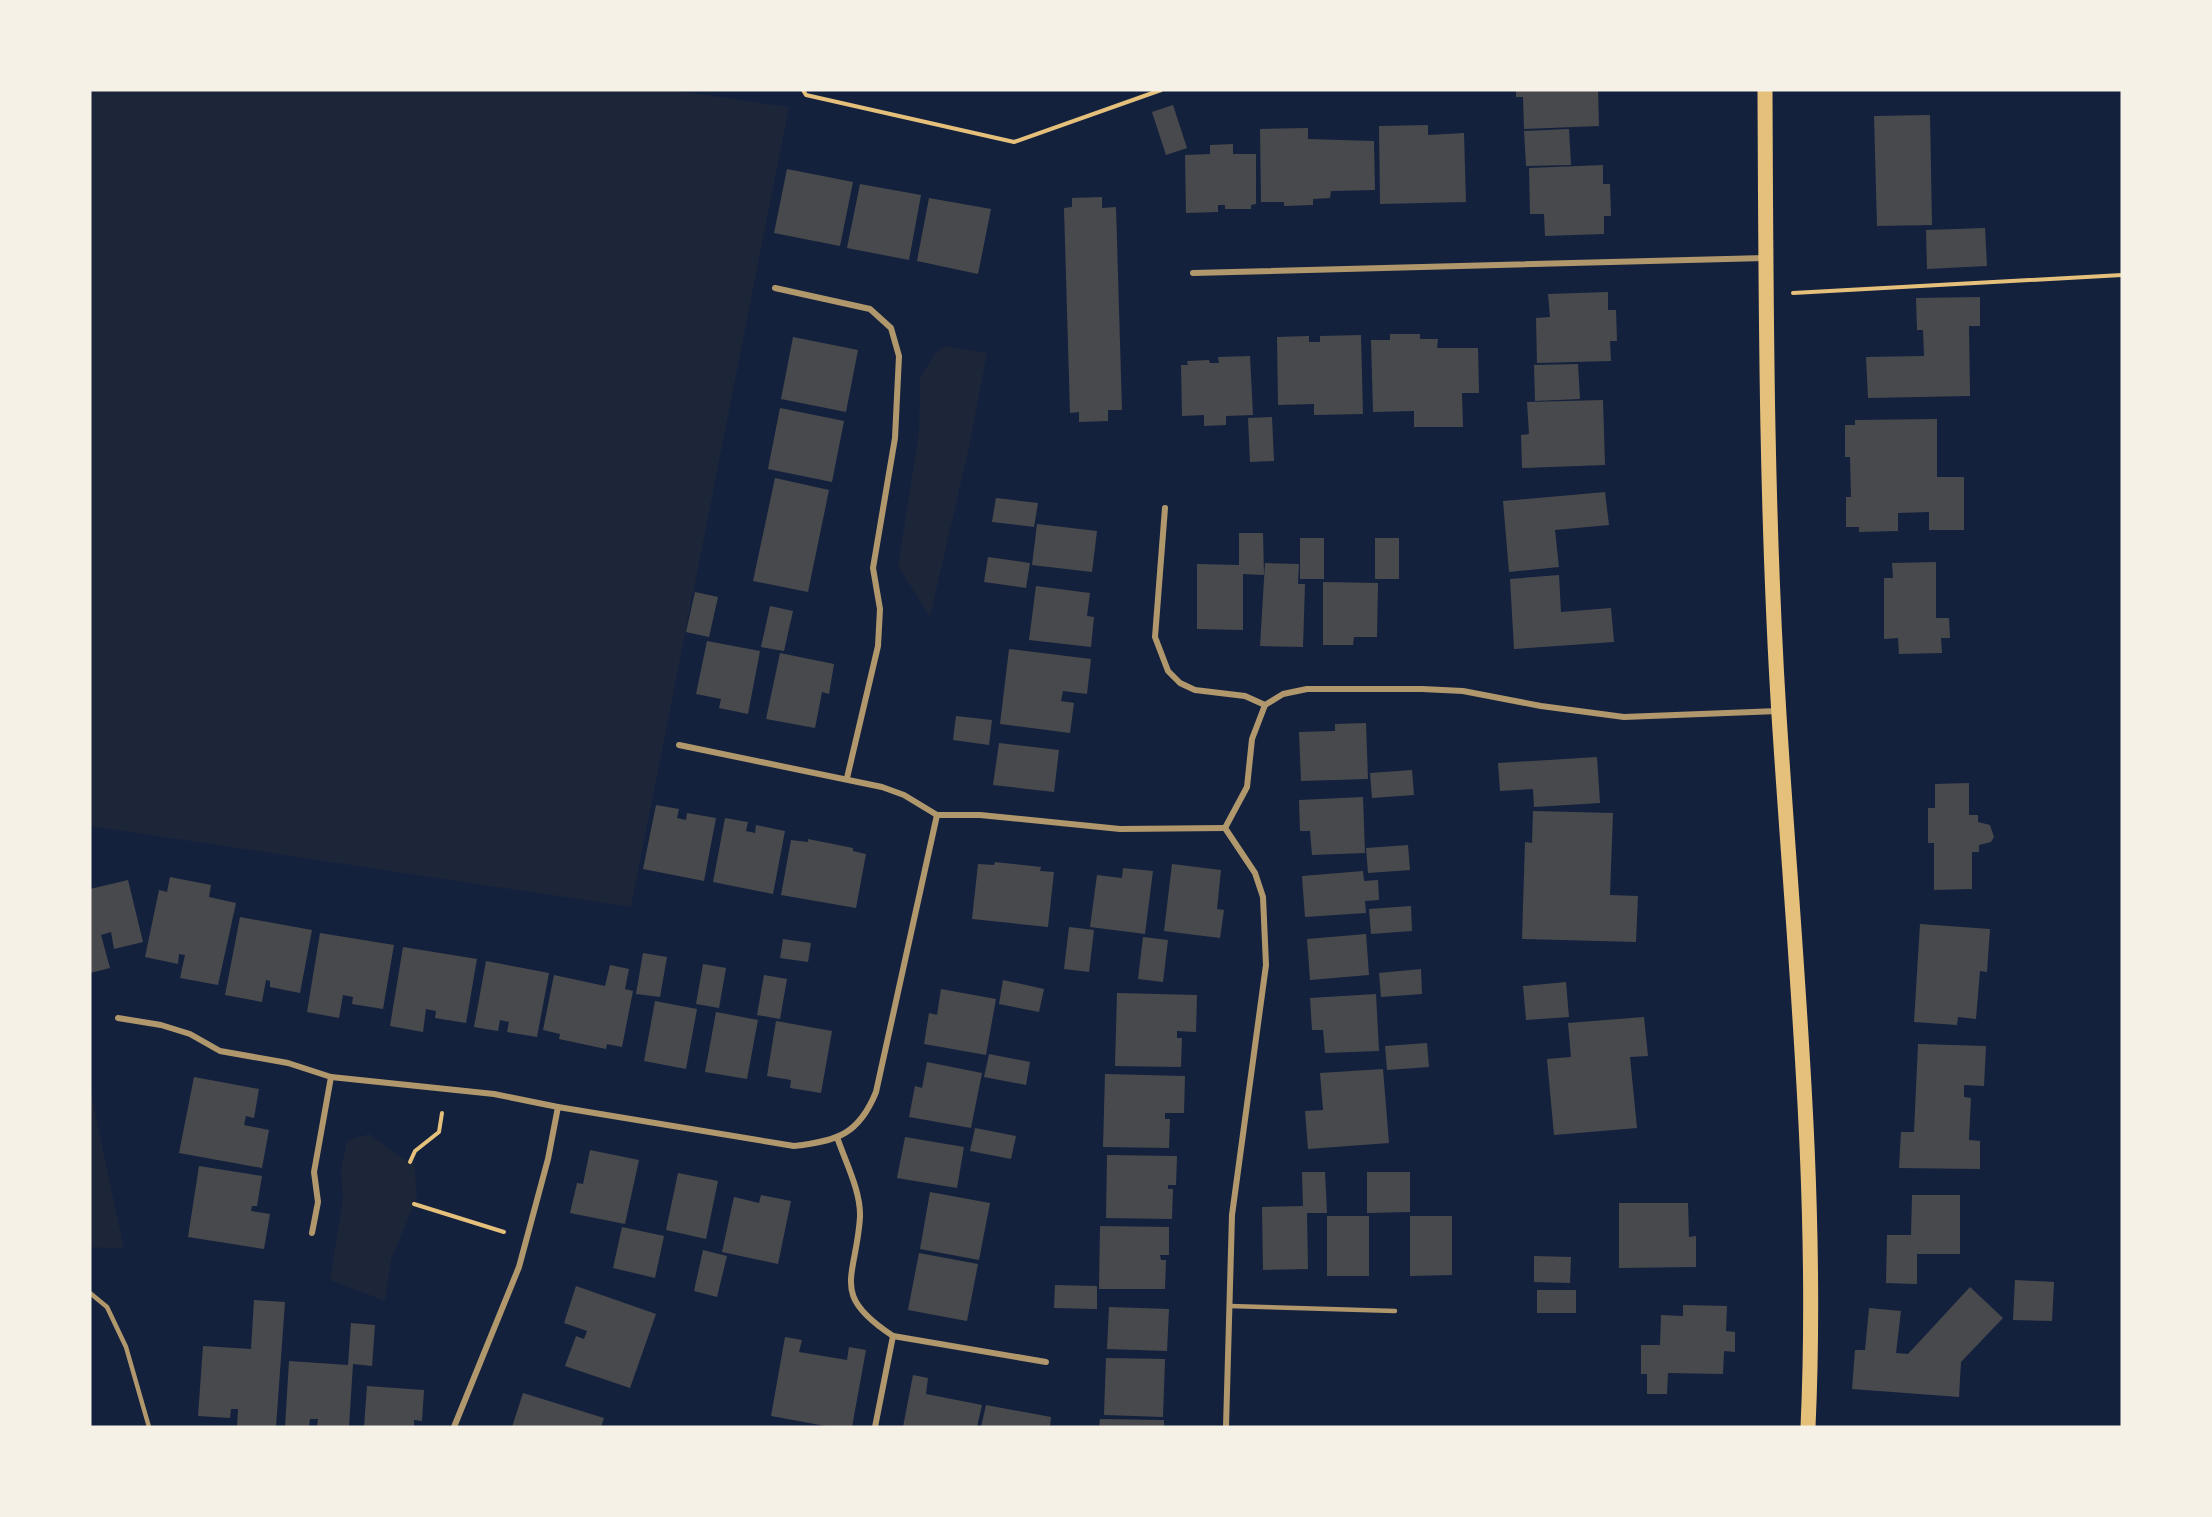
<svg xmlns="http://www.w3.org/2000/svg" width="2212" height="1517" viewBox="0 0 2212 1517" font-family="'Golos Text',sans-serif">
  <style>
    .green { fill: #1d2539 }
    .building { fill: #48494c }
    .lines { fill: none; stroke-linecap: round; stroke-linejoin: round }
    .path { stroke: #e5c07b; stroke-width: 4 }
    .service { stroke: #b1986c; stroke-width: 4.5 }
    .minor { stroke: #b1986c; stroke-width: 6 }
    .primary { stroke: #e5c07b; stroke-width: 15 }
  </style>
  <rect width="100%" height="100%" fill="#14213d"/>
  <g class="green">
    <path d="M90,90h580l119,17 -158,800 -541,-81z"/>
    <path d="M945,346l42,7 -18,94 -39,170 -32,-51 21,-133 1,-55 15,-25z"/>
    <path d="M90,1089l34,160 -34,-2z"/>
    <path d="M369,1134l37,27 8,1 3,35 -26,63 -6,41 -55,-21 13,-81 -2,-28 6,-30z"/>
  </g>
  <g class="building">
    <path d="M1516,90h82l1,36 -75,3 -1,-32h-7z"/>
    <path d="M1173,105l14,43 -21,7 -14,-43z"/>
    <path d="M1930,115l2,110 -55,1 -3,-110z"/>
    <path d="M1428,125v10l36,-2 2,69 -86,2 -1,-78z"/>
    <path d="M1308,128v11l66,2 1,49 -44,1 -1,7 -17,1v6l-29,1v-4h-23l-1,-73z"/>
    <path d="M1569,129l2,36 -45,1 -2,-35z"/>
    <path d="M1233,144v10h23v50l-5,1v4h-26v-4h-7v7l-32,1 -1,-58 25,-1v-9z"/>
    <path d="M1603,165v19h7l1,32h-7v18l-59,2 -1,-22h-14l-1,-46z"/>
    <path d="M787,169l66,13 -13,64 -66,-13z"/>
    <path d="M860,184l61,11 -12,65 -62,-12z"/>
    <path d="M1102,197v11l14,-1 6,203h-14v11l-29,1v-10l-9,1 -6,-205 8,-1v-9z"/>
    <path d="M929,198l62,11 -13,65 -61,-13z"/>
    <path d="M1985,228l2,38 -60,3 -1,-39z"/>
    <path d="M1608,292v18h8l1,31h-7l1,20 -74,2 -1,-45 14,-1 -2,-23z"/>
    <path d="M1980,297v29h-11l1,70 -102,2 -2,-41 58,-1 -1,-26h-6l-1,-32z"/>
    <path d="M1390,334h30v5h18l-1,9h41l1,45h-17l1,34h-49v-16l-41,1 -2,-72h19z"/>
    <path d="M1361,335l2,79 -49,1v-11l-36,1 -1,-68 32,-1v6h11v-6z"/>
    <path d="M793,337l65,13 -12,62 -65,-13z"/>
    <path d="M1250,356l3,59 -27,1v9l-22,1v-11l-22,1 -1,-51h7l-1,-4 22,-1 1,3h9l-1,-6z"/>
    <path d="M1578,364l2,35 -45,2 -1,-36z"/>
    <path d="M1603,400l2,65 -83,3 -1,-33 8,-1 -2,-32z"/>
    <path d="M780,408l64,13 -12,61 -64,-13z"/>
    <path d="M1272,417l2,44 -24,1 -2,-44z"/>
    <path d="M1937,419v58h27v53h-35v-18l-31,1v18l-39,1v-5h-13v-30h5l-1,-40h-5v-32h10v-5z"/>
    <path d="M775,478l54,12 -21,102 -55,-11z"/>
    <path d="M1605,492l4,33 -54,5 4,37 -50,5 -6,-71z"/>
    <path d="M996,498l42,5 -4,24 -42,-5z"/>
    <path d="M1037,524l60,7 -5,41 -60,-7z"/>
    <path d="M1239,533h24l1,42 -21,-1v56l-46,-1v-65l42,1z"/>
    <rect x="1300" y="538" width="24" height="41"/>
    <rect x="1375" y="538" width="24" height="41"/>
    <path d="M988,557l42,6 -4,25 -42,-6z"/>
    <path d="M1936,562v56h13l1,20h-9l1,15 -43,1 -1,-16 -14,1v-61h9l-1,-15z"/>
    <path d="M1265,563l34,1 -1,20h7l-2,63 -43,-1z"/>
    <path d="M1559,575l2,37 50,-4 3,34 -100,7 -4,-70z"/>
    <path d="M1323,582l55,1 -1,54h-23l-1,8h-30z"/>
    <path d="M1036,586l54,7 -3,23 7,1 -3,30 -62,-7z"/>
    <path d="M695,592l23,5 -9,40 -23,-5z"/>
    <path d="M770,606l23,5 -9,40 -23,-4z"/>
    <path d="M707,641l53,10 -12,63 -29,-6 2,-9 -25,-5z"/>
    <path d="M1009,649l82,10 -4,35 -24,-3 -2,10 13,2 -4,30 -70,-9z"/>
    <path d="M780,653l54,11 -5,30 -7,-2 -7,36 -49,-9z"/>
    <path d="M956,716l36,4 -3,25 -36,-5z"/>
    <path d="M1366,723l2,56 -67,2 -2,-49 36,-1v-7z"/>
    <path d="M999,743l60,7 -5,42 -61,-7z"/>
    <path d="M1597,757l3,46 -66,4 -1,-18 -33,2 -2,-28z"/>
    <path d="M1412,770l2,25 -42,3 -2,-25z"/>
    <path d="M1969,783v32h9v7l12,3 4,12 -3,5 -12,3v7h-7v37l-38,1v-47h-6v-35h7v-24z"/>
    <path d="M1363,797l2,56 -53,2 -2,-24h-10l-1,-31z"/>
    <path d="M656,805l23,4 -2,9 9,2 1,-7 29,5 -12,63 -61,-12z"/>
    <path d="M1533,811l80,2 -3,82 28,1 -2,46 -114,-3 3,-97 7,1z"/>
    <path d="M725,818l23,4 -2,9 9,2 1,-8 29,6 -12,63 -60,-12z"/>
    <path d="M808,839l45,9v3l13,3 -10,54 -75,-13 10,-55 17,2z"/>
    <path d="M1408,845l2,25 -42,3 -2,-25z"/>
    <path d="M995,862l46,5 -1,4 14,1 -6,55 -76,-8 6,-55 16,1z"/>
    <path d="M1172,864l49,6 -4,39 7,1 -4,28 -56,-7z"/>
    <path d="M1123,868l30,3 -8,63 -55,-7 7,-52 25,3z"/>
    <path d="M1363,871l1,10 14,-1 1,20 -14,1 1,12 -61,4 -3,-41z"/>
    <path d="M170,877l41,8 -2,12 27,6 -18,82 -38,-7 5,-23 -6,-1 -1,10 -33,-7 14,-67 8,2z"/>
    <path d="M128,880l15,62 -29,7 -3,-17 -10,3 9,33 -20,5v-84z"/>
    <path d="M1411,906l1,25 -41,3 -2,-25z"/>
    <path d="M240,917l72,13 -12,63 -30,-6v-6l-4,-1 -4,22 -37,-7z"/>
    <path d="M1920,924l70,5 -3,43 -7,-1 -4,48 -18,-2 -1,8 -43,-3z"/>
    <path d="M1069,927l25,3 -5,42 -25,-3z"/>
    <path d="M320,933l74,12 -11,64 -31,-5 1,-7 -10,-2 -4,23 -32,-6z"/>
    <path d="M1366,934l3,41 -59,5 -3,-41z"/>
    <path d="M1143,937l25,3 -5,42 -25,-3z"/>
    <path d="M783,939l28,4 -3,19 -28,-4z"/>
    <path d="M403,947l74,12 -11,64 -31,-5 1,-7 -10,-2 -3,23 -33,-6z"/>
    <path d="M643,953l24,4 -7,40 -24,-3z"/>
    <path d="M486,961l63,12 -12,64 -30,-5 2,-10 -9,-2 -2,11 -24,-4z"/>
    <path d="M703,964l23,4 -7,40 -23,-4z"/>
    <path d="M610,965l19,4 -4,20 8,2 -11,56 -15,-3 -1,5 -47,-10 1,-5 -17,-4 11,-55 51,11z"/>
    <path d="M1421,969l1,25 -41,3 -2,-24z"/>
    <path d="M764,975l23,4 -7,40 -23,-4z"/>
    <path d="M1003,980l41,9 -5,23 -40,-8z"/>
    <path d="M1566,982l3,35 -43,3 -3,-34z"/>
    <path d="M941,989l55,10 -10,56 -62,-11 5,-31 8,2z"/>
    <path d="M1117,993l80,2 -1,37 -19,-1v7h5l-1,29 -66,-1z"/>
    <path d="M1376,994l3,57 -54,2 -2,-23h-11l-2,-32z"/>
    <path d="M655,1001l42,8 -11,60 -42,-8z"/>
    <path d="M716,1012l42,8 -11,59 -42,-7z"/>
    <path d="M1644,1017l4,39 -18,1 7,71 -83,7 -7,-76 24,-2 -3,-34z"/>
    <path d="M776,1021l56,10 -11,62 -31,-5 1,-8 -24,-4z"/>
    <path d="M1427,1043l2,24 -42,3 -2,-24z"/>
    <path d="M1918,1044l68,2 -2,40 -20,-1v12l7,1 -2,42 11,1v28l-81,-1 2,-36h13z"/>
    <path d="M989,1054l41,8 -4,23 -42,-8z"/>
    <path d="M927,1062l55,11 -11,55 -62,-11 6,-31 7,2z"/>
    <path d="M1383,1069l6,74 -81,6 -3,-38 18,-1 -3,-37z"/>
    <path d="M1105,1074l80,2 -1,37h-19v6h5l-1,29 -66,-1z"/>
    <path d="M194,1077l65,12 -5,29 -8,-2 -2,9 25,5 -7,38 -83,-15z"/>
    <path d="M975,1128l41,8 -5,23 -41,-8z"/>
    <path d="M905,1137l59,10 -7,41 -60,-10z"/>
    <path d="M590,1150l49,10 -14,64 -55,-11 7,-30 6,1z"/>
    <path d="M1107,1155l70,1 -1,29h-8v4h5l-1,30 -66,-1z"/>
    <path d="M199,1166l63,10 -5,30h-5l-1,5 19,3 -6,35 -76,-12z"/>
    <path d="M1302,1172h23l2,41h-20l1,56 -45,1 -1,-63 41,-1z"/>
    <path d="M1367,1172h43v40l-43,1z"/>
    <path d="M678,1173l40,8 -12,58 -40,-9z"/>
    <path d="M930,1192l60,11 -11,57 -59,-11z"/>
    <path d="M761,1195l30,6 -13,63 -56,-12 12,-55 25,6z"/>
    <path d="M1912,1195h48v59h-43v30l-31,-1 1,-48h24z"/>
    <path d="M1619,1203h69l1,34 7,-1v31l-77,1z"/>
    <rect x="1327" y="1216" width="42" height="60"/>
    <path d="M1410,1216h42v59l-42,1z"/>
    <path d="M1100,1226l69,1v28h-9l1,5h5l-1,29h-66z"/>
    <path d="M622,1227l42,9 -9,42 -42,-10z"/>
    <path d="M703,1250l24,6 -10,41 -23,-6z"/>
    <path d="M919,1253l59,11 -11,57 -59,-11z"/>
    <path d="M1534,1256l37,1 -1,26 -36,-1z"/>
    <path d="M2015,1280l39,2 -2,39 -39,-1z"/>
    <path d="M1055,1285l42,1v23l-43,-1z"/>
    <path d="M576,1286l80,28 -26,74 -65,-22 11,-30 8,3 3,-8 -23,-8z"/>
    <path d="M1970,1287l33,31 -42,44 -2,35 -107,-8 3,-39h10l4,-42 32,3 -5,42 12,1z"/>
    <rect x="1537" y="1290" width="39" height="23"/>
    <path d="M254,1300l31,2 -9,125h-39l1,-18h-7l-1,9 -32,-2 5,-70 48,3z"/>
    <path d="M1683,1305l44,1 -1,25 9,1v20l-11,-1 -1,23 -55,-1 -1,21h-20v-20h-6v-29h19l1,-30 22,1z"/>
    <path d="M1109,1307l60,2 -2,42 -60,-2z"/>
    <path d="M351,1323l24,2 -3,41 -19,-2 -4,63h-32l1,-8h-8l-1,8h-24l4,-66 59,4z"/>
    <path d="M785,1337l17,3 -3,12 48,8 2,-13 17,3 -14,77h-21l-60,-11z"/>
    <path d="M1106,1358l59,1 -2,58 -59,-2z"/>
    <path d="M913,1375l15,3 -2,16 56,11 -5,22h-74z"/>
    <path d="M367,1386l57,4 -2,31 -8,-1v7h-50z"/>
    <path d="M523,1393l81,25 -3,9h-89z"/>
    <path d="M986,1405l65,12 -1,10h-69z"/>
    <path d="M1100,1419l64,1v7h-65z"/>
  </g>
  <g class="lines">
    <g class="path">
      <path d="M803,90l3,5 208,47 147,-52"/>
      <path d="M1793,293l329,-18"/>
      <path d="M410,1162l5,-11 24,-19 3,-19"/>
      <path d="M414,1204l90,28"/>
    </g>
    <g class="service">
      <path d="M90,1293l17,14 19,40 23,80"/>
      <path d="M1229,1306l166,5"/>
    </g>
    <g class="minor">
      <path d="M1193,273l572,-15"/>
      <path d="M775,288l95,21 21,19 8,28 -4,82 -22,130 7,41 -2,37 -31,132"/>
      <path d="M1165,508l-10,129 13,34 12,12 15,7 50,6 20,9 18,-11 24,-5h115l41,2 78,15 83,11 154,-6"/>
      <path d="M679,745l203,42 22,8 33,20h43l140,14 105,-1"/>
      <path d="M118,1018l43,7 29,9 30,17 68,12 43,14 163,17 64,13"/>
      <path d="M837,1137c8,24 24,54 23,80 -4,62 -31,77 33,119l153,26"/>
      <path d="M312,1233l6,-31 -4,-30 17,-95"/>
      <path d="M454,1427l65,-160 29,-108 10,-52 236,39c44,-5 65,-12 82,-54l61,-277"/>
      <path d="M875,1427l18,-91"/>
      <path d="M1226,1427l6,-212 34,-250 -3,-68 -8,-24 -30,-45 22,-41 5,-48 13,-34"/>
    </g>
    <path class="primary" d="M1765,90c1,208 1,417 14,625 15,237 40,475 29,712"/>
  </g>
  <rect width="2212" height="1517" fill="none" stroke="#f6f1e7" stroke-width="183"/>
</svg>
